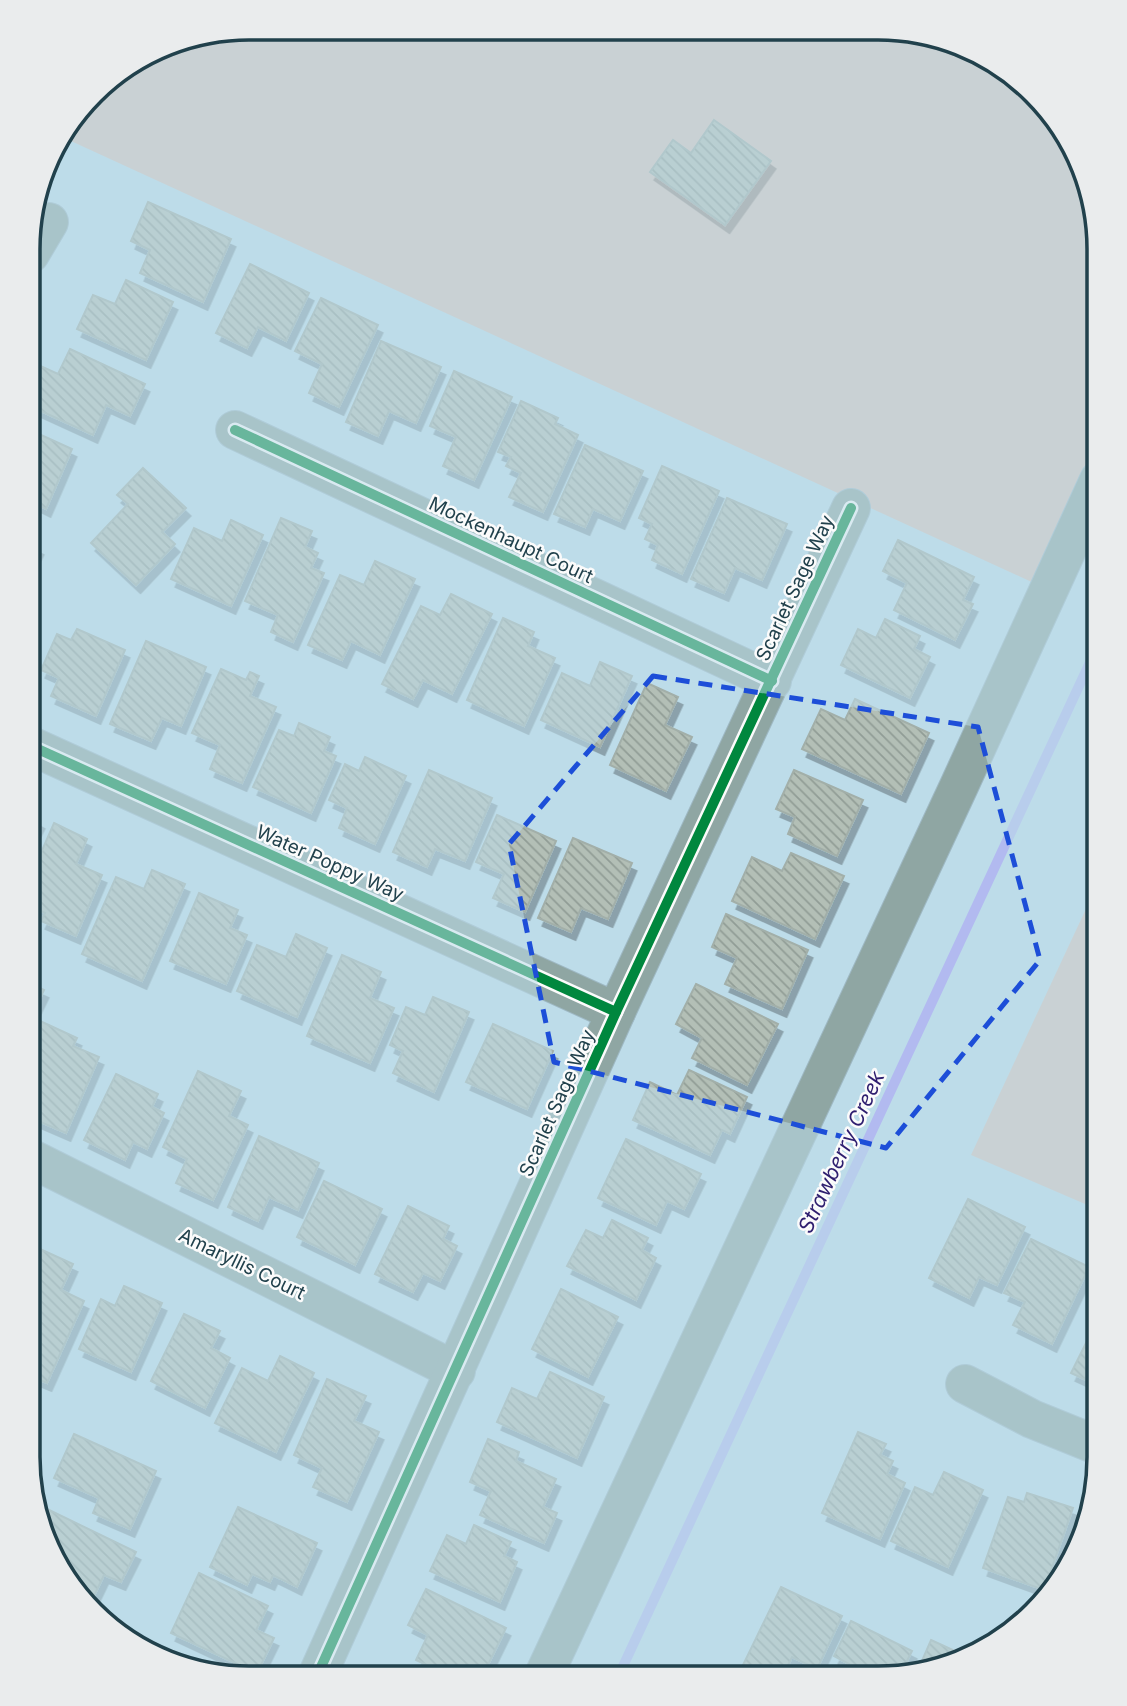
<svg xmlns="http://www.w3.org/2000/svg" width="1127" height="1706" viewBox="0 0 1127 1706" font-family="Inter,sans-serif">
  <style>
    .grass { fill: #d7c4bb }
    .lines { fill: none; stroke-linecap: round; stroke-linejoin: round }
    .stream { stroke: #b2baf0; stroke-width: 10 }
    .building { fill: url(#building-back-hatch); stroke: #a2afa9; stroke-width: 2; filter: url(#shadow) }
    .minor-casing { stroke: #9eb8c3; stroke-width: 40 }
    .minor { stroke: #8fa6a3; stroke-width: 38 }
    .cycleway-casing { stroke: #fbfbfb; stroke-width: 15 }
    .cycleway { stroke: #00873e; stroke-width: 10 }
    .marked { fill: none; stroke: #1d4ed8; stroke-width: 5; stroke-dasharray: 14 9; stroke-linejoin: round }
    .labels { text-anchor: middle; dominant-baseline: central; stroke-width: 5; stroke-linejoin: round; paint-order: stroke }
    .street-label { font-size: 19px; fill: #21414c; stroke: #fbfbfb }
    .water-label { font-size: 21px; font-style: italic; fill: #2e1e6f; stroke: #fbfbfb }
    .rim { fill: none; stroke: #21414c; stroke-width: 3.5 }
  </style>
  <defs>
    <pattern id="building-back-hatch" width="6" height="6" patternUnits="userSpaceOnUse" patternTransform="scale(1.75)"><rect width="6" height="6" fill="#b3bfb6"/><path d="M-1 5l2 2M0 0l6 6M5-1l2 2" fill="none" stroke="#919d96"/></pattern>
    <filter id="shadow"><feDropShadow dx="4.5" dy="8" stdDeviation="0" flood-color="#0004"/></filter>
  </defs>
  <rect width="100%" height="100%" fill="#bddce9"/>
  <g class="grass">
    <path d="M250,28l657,2 105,44 70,90 17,86v198l-63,136 -976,-448 44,-53 74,-43z"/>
    <path d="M1099,881v329l-128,-55z"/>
  </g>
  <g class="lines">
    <path class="stream" d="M618,1677l481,-1034"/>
  </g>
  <g class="building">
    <path d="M714,120l57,41 -46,64 -75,-53 23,-32 18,13z"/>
    <path d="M148,202l83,37 -28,63 -63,-29 10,-23 -19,-9z"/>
    <path d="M250,264l59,29 -23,48 -28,-14 -11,21 -31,-15z"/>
    <path d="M126,280l47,22 -27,58 -69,-31 16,-34 22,9z"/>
    <path d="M321,298l57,27 -39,82 -30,-14 13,-29 -27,-13z"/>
    <path d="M381,341l60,26 -25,56 -27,-12 -11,25 -32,-14z"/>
    <path d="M70,349l75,35 -15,32 -24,-11 -13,30 -63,-29v-34l4,-9 24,11z"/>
    <path d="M454,371l58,26 -38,83 -31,-14 13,-29 -26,-11z"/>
    <path d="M521,401l37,17 -3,6 23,11 -35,77 -34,-15 12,-24 -15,-7 5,-9 -13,-5z"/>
    <path d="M30,430l42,19 -26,60 -16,-8z"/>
    <path d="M585,445l58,26 -23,50 -27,-12 -8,18 -31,-13z"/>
    <path d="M662,466l57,25 -37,83 -30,-14 6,-15 -13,-6 7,-15 -13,-6z"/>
    <path d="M143,468l43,40 -24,24 13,12 -39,41 -45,-42 37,-39 -11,-9z"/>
    <path d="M727,498l60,26 -25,56 -27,-12 -11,25 -33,-14z"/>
    <path d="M281,518l31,13 -7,16 13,6 -7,15 13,5 -31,69 -22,-10 7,-17 -33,-14z"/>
    <path d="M231,520l32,15 -32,71 -60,-27 23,-51 28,13z"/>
    <path d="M898,540l76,37 -11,23 10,4 -18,36 -61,-30 13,-27 -24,-12z"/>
    <path d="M29,542l10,5 -10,20z"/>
    <path d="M375,561l40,18 -35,76 -29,-14 -9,19 -34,-15 32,-70 24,10z"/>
    <path d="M451,594l41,20 -40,80 -29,-14 -10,19 -31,-15 39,-78 19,9z"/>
    <path d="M503,618l31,14 -6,14 27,12 -31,68 -57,-26z"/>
    <path d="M885,619l35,17 -6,13 16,8 -20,41 -69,-33 17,-36 18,9z"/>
    <path d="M77,629l48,21 -29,66 -45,-20 8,-18 -18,-8 16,-36 14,6z"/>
    <path d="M146,641l60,26 -25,59 -19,-8 -11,23 -41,-17z"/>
    <path d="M600,662l32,14 -32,71 -59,-27 21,-47 28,13z"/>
    <path d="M221,669l25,11 4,-8 9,4 -9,20 26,11 -34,76 -32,-14 10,-24 -28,-12z"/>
    <path d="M647,683l31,14 -13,28 27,12 -26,54 -56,-26z"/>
    <path d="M855,699l74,34 -28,61 -99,-45 19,-40 24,11z"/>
    <path d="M299,723l31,14 -6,14 12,5 -25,57 -58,-26 26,-57 15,6z"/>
    <path d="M365,757l41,19 -31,68 -36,-16 8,-20 -18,-8 16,-36 14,7z"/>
    <path d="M429,770l63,28 -27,63 -30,-12 -8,18 -34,-15z"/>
    <path d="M794,770l69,30 -26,56 -49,-22 7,-17 -19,-8z"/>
    <path d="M29,815l11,6 -11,22z"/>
    <path d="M497,815l59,26 -31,71 -32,-14 11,-24 -28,-12z"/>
    <path d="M54,823l33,16 -11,25 26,11 -26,61 -35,-15 4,-8 -16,-8v-25z"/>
    <path d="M573,838l59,25 -24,56 -27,-11 -10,24 -33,-14z"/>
    <path d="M791,853l53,23 -29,63 -83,-38 20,-44 30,14z"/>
    <path d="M152,870l33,14 -43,97 -60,-27 34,-77 28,12z"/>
    <path d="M199,893l39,17 -8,18 17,7 -21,49 -56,-23z"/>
    <path d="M726,914l82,36 -26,59 -57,-25 12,-26 -25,-11z"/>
    <path d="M296,934l31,14 -30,69 -60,-26 20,-46 29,12z"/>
    <path d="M342,955l39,17 -11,26 24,10 -24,55 -63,-27z"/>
    <path d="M29,983l15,7 -15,31z"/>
    <path d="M696,984l82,40 -31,61 -55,-27 10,-20 -26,-14z"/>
    <path d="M433,997l36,15 -35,80 -41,-19 10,-22 -13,-6 16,-38 19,8z"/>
    <path d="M40,1021l37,17 -4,8 26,11 -33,76 -37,-16 11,-27 -11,-5v-37z"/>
    <path d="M493,1024l60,27 -26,58 -61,-27z"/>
    <path d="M689,1070l58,27 -17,37 -8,-4 -12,25 -77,-35 17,-38 27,13z"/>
    <path d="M198,1071l43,20 -12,25 19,9 -35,75 -37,-17 11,-24 -24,-12z"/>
    <path d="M116,1074l42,20 -6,13 12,6 -17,36 -14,-7 -8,18 -41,-20z"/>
    <path d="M259,1136l60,27 -21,47 -29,-13 -11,24 -30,-14z"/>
    <path d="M626,1139l75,35 -17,35 -17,-8 -11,24 -58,-27z"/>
    <path d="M324,1181l58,28 -27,56 -58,-28z"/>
    <path d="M968,1199l57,28 -28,58 -18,-8 -10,21 -40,-20z"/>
    <path d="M408,1206l41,20 -6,13 14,7 -17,35 -17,-8 -10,19 -38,-18z"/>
    <path d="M612,1220l36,18 -6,12 14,8 -20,42 -69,-34 19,-36 17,8z"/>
    <path d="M1031,1239l58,28 -37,77 -39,-19 12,-23 -21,-9z"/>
    <path d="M29,1244l44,20 -12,26 23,11 -37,82 -19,-8v-39l3,-7 -3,-1z"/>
    <path d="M124,1286l38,17 -31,69 -52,-23 22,-50 14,7z"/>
    <path d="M561,1289l57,28 -30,60 -56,-28z"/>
    <path d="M184,1314l36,17 -9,17 19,10 -25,50 -54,-27z"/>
    <path d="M1099,1317v69l-28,-13z"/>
    <path d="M280,1356l34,17 -38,79 -61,-29 27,-55 26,13z"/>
    <path d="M550,1372l54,25 -27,61 -80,-36 15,-34 25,11z"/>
    <path d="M327,1379l39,17 -12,25 25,11 -32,70 -34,-15 9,-19 -28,-13z"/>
    <path d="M858,1432l28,12 -6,11 13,6 -6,13 18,9 -25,56 -58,-26z"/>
    <path d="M74,1434l82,37 -26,58 -37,-16 6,-15 -45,-20z"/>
    <path d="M488,1439l31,13 -3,9 40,18 -13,28 14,6 -13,30 -64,-28 11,-24 -21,-9z"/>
    <path d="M944,1472l39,18 -35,77 -57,-26 24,-54 18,8z"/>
    <path d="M1027,1493l46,15 -29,82 -61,-22 25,-71 16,5z"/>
    <path d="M238,1507l79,36 -20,44 -24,-12 -3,7 -18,-8 -5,11 -37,-18z"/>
    <path d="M45,1508l91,44 -15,30 -17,-7 -12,25 -3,-1 -44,-57 -5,-23z"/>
    <path d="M474,1525l37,17 -7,14 13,6 -17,40 -70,-31 17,-36 19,9z"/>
    <path d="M199,1573l69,33 -12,24 18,8 -17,35 -86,-40z"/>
    <path d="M781,1587l61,29 -25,53 -25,-12 -10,21h-14l-25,-13z"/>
    <path d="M426,1589l80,39 -24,49h-30l-36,-17 12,-25 -20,-10z"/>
    <path d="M851,1621l61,30 -11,22 -23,5h-35l6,-14 -15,-8z"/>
    <path d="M931,1640l37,17 -5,4 -45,9z"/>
    <path d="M411,1667l22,10h-27z"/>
  </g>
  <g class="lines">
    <g class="minor-casing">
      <g id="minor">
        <path d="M30,254l19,-32"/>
        <path d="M235,430l537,251"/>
        <path d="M29,745l587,267"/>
        <path d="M28,1157l428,214"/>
        <path d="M965,1384l67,35 67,27"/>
        <path d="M317,1676l299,-664 235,-504"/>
        <path d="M543,1677l416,-891 140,-306"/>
      </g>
    </g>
    <use href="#minor" class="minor"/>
    <g class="cycleway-casing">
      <g id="cycleway">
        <path d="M235,430l537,251"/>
        <path d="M29,745l587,267"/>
        <path d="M317,1676l299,-664 235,-504"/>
      </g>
    </g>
    <use href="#cycleway" class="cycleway"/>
  </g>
  <path d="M0 0H1127V1706H0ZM653,676l325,51 62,233 -154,188 -332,-86 -45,-218z" fill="#bddce9" fill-opacity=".55" fill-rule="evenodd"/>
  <path class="marked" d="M653,676l325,51 62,233 -154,188 -332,-86 -45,-218z"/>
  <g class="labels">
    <g class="street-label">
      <text transform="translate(511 540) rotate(25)">Mockenhaupt Court</text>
      <text transform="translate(795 588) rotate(-65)">Scarlet Sage Way</text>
      <text transform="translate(330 863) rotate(24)">Water Poppy Way</text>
      <text transform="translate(557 1103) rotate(-66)">Scarlet Sage Way</text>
      <text transform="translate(242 1264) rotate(26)">Amaryllis Court</text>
    </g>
    <g class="water-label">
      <text transform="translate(841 1152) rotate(-65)">Strawberry Creek</text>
    </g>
  </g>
  <path d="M0 0H1127V1706H0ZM249 40H878A209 209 0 0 1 1087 249V1457A209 209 0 0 1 878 1666H249A209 209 0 0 1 40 1457V249A209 209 0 0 1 249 40Z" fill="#eaeced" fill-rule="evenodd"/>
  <path class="rim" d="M249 40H878A209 209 0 0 1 1087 249V1457A209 209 0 0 1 878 1666H249A209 209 0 0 1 40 1457V249A209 209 0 0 1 249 40Z"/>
</svg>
